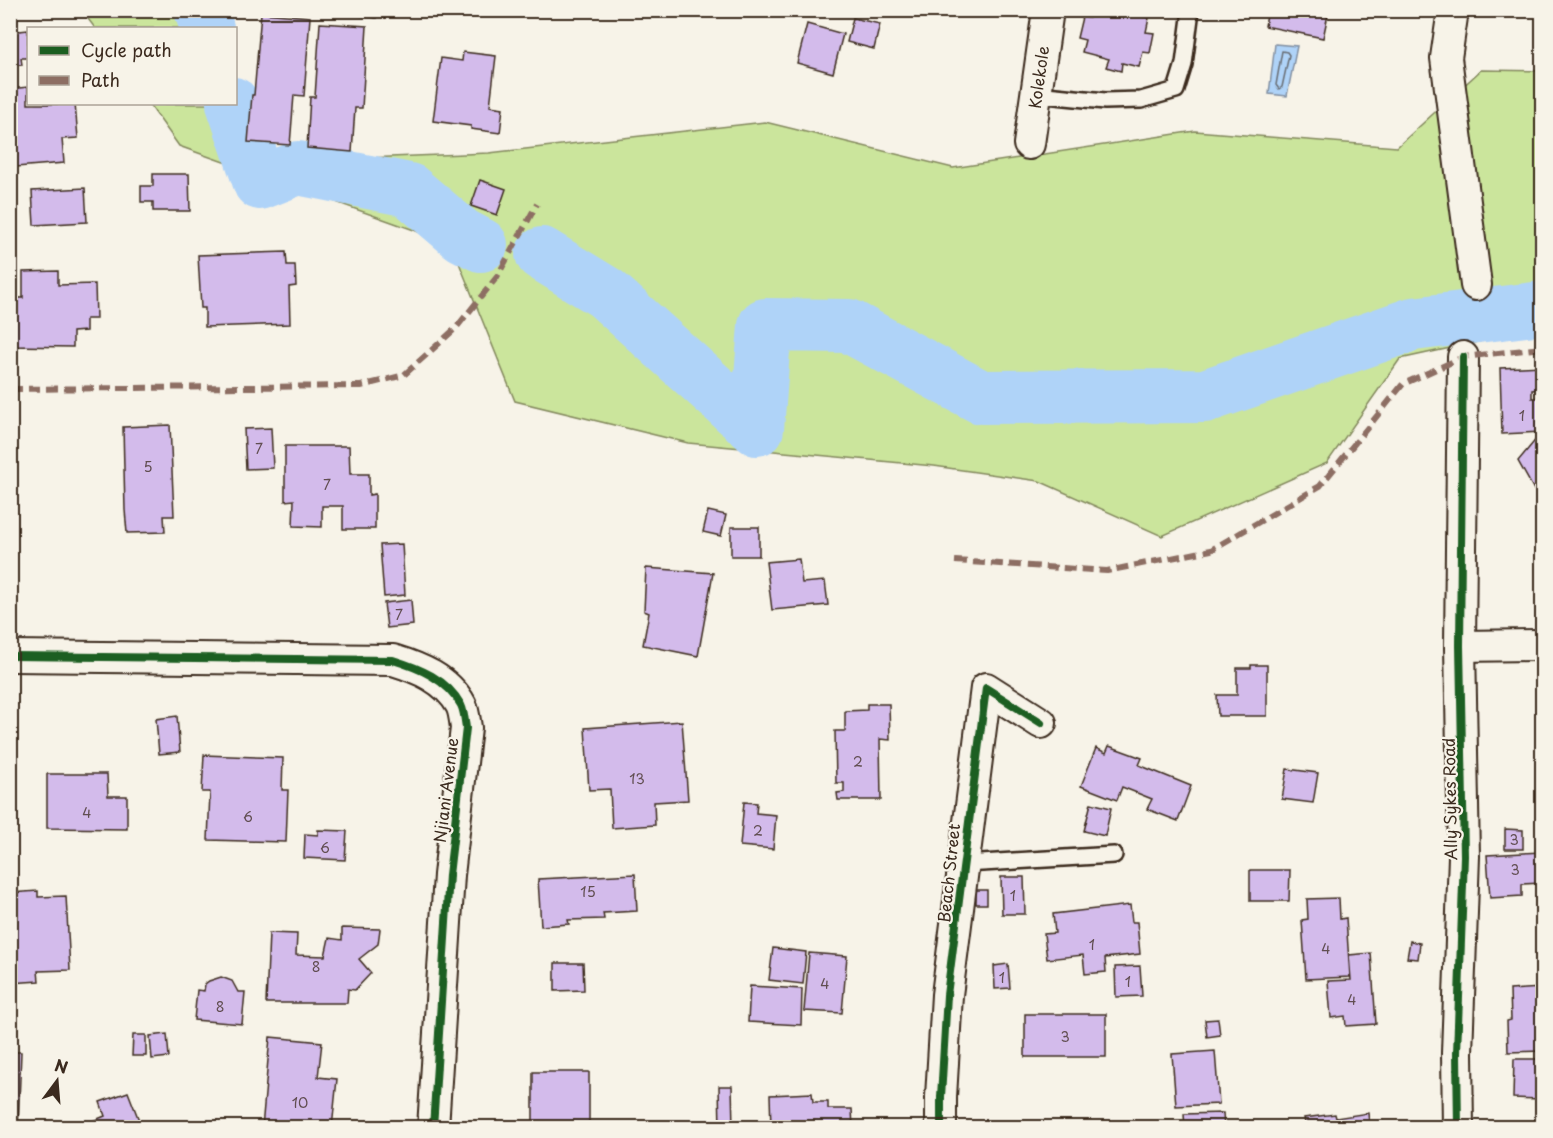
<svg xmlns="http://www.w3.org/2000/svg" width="1553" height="1138" viewBox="0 0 1553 1138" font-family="'Playpen Sans',sans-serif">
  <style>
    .green { fill: #cbe59c; stroke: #83885d; stroke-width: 1.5 }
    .water { fill: #afd3f8; stroke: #818fa1; stroke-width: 1.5 }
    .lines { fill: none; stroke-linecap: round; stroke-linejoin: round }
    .shore { stroke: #696e75; stroke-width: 1.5 }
    .river { stroke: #afd3f8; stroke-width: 54 }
    .building { fill: #d3bbeb; stroke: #3b2a1e; stroke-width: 1.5 }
    .service-casing { stroke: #3b2a1e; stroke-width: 20 }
    .minor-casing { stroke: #3b2a1e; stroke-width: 34 }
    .service { stroke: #f7f3e8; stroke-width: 15 }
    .minor { stroke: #f7f3e8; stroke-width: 30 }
    .quiet { stroke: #8d6e63; stroke-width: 6; stroke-dasharray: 12 6; stroke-linecap: butt }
    .cycleway-casing { stroke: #f7f3e8; stroke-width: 11 }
    .cycleway { stroke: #1b5e20; stroke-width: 8 }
    .labels { text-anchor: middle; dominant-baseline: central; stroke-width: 4.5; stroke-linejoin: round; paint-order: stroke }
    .number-label { font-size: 14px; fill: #614e51 }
    .street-label { font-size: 16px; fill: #3b2a1e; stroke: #f7f3e8 }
  </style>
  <rect width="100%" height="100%" fill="#f7f3e8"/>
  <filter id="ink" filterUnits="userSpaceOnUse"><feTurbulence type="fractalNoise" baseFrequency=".0167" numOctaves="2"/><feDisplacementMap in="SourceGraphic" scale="12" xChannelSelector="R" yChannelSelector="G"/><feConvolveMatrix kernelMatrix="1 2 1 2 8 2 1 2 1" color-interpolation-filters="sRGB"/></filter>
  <g filter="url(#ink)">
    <g class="green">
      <path d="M82,11h122l5,17h-114z"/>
      <path d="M1481,70l61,1v257l-142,31 -73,104 -165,73 -123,-55 -105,-15 -246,-23 -173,-42 -62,-153 -39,-18 -235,-84 -30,-42h84l11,47 24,23 73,-15 148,-6 276,-31 188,46 242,-37 202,16z"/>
    </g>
    <path class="water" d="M1275,44l22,2 -10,50 -18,-2z"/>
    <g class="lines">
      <path class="shore" d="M1282,51l5,1 2,3 -7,32 -3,2 -3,-4z"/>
      <g class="river">
        <path d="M201,10l6,18"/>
        <path d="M233,104l27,79 38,-15 111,22 53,45 19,10"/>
        <path d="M542,254l64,39 151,136 8,-104 84,1 132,71 224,-1 208,-72 129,-16"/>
      </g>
    </g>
    <g class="building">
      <path d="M325,10h52l-1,8z"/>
      <path d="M1091,10h40l-1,3 19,5 -3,14 8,1 -4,20 -7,-1 -4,15 -17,-4 -1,8 -15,-4 3,-8 -27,-7 3,-12 -8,-2 5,-21 7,1z"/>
      <path d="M1268,10h61l-6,28 -58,-12z"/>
      <path d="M1519,10h23v4l-23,-1z"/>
      <path d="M261,13l49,4 -6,79 -10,-1 -4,50 -42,-3 4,-47h2z"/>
      <path d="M853,18l27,6 -6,25 -27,-7z"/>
      <path d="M320,23l47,3 -5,82h-7l-3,44 -45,-4 3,-51h5z"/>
      <path d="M807,24l36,10 -10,39 -36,-10z"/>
      <path d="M28,30v28h-7l1,7 -12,1v-34z"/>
      <path d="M463,52l33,4 -6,50 13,2 -3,25 -29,-4v-3l-38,-5 8,-63 21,3z"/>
      <path d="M28,87v17h47l3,34 -16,1 2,24 -48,4 -6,-78z"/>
      <path d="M153,174h36l1,37h-37v-9h-12v-16h12z"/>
      <path d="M480,180l26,9 -9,26 -26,-9z"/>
      <path d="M85,188l2,34 -53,3 -2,-34z"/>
      <path d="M286,252l1,13h8l1,21 -7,1 1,37 -85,3v-19h-4l-3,-53z"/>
      <path d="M58,271v14l37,-1 1,35h-10v12l-13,1v15l-63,-1v-48h13v-26z"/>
      <path d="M1542,366v23l-10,1v8h10v34l-40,2 -2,-66z"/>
      <path d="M170,425l4,91h-10l1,16 -38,1 -2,-23 -2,-83z"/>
      <path d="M271,428l2,40 -27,1 -2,-40z"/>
      <path d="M1538,437h4v67l-24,-43z"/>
      <path d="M285,446h64l1,28h19v21l6,-1v35h-32v-23h-21v21l-29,-1 1,-26 -9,1z"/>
      <path d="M708,511l18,4 -5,21 -18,-4z"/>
      <rect x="731" y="527" width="28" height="29"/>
      <path d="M402,544l3,51 -21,2 -4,-52z"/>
      <path d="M799,559l3,24 23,-2 3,24 -56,5 -6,-48z"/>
      <path d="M646,568l67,5 -15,83 -55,-11 6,-32 -5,-2z"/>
      <path d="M411,600l2,25 -26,3 -3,-25z"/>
      <path d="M1251,665h16v51h-49l-1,-21h20v-27h14z"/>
      <path d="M867,704h22l1,36 -10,-1 1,61h-43l-1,-7 7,-1v-9h-8l-1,-52h10v-20l22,-1z"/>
      <path d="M177,716l3,36 -21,2 -3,-35z"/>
      <path d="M682,721l6,79 -34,2 1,23 -43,3 -2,-39 -21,1 -4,-62z"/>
      <path d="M1109,746l33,12 -3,7 52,21 -13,35 -31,-12 5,-10 -30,-12 -5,13 -36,-14 15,-38 10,5z"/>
      <path d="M204,755l79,3 -1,32h6l-2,52 -78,-2 2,-48h-8z"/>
      <path d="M1287,769l31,4 -5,30 -31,-4z"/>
      <path d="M47,774h60l1,22h19v33l-80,-1z"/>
      <path d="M744,802l13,1 -1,10 20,2 -3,34 -33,-3z"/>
      <path d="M1091,803l20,5 -6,28 -21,-5z"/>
      <path d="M1505,829l18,1v19h-18z"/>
      <path d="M318,830l29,1 -2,29 -41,-2 1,-24 13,1z"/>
      <path d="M1542,852v31l-20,1v12l-32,2 -3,-43z"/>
      <path d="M1250,870h40l-1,31h-39z"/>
      <path d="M635,874l2,37 -34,2 1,6 -36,1 1,4 -28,2 -3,-47z"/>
      <path d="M1001,877h23l1,37h-23z"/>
      <rect x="976" y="890" width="11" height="14"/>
      <path d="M38,891v6l28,-1 4,74 -32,1 1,10 -29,2v-90z"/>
      <path d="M1339,898l1,21 6,-1 4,59 -44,2 -4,-59 6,-1 -1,-20z"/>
      <path d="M1130,905l2,17h5l3,32 -35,4 1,14 -21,2 -2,-19 -36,4 -3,-25 11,-1 -2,-19z"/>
      <path d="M342,928l38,1 -2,15 -19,15 12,14 -16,17 -7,-1 -1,14h-81l3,-70 28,1 -1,21 29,1 4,-18 13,2z"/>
      <path d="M1410,941l10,2 -2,16 -11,-1z"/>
      <path d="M773,948l33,4 -3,32 -34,-4z"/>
      <path d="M809,953l38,3 -5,57 -38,-2z"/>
      <path d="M1371,953l5,71 -30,2 -1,-10 -14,2 -3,-37 23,-1 -2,-25z"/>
      <path d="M555,963h28l1,27 -29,1z"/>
      <path d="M1008,964l2,24 -15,1 -1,-23z"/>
      <path d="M1140,966l2,30 -26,1 -1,-30z"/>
      <path d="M221,977l11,4 6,11h7l-3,32 -48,-4 3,-30 7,1 1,-7 4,-3z"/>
      <path d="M750,986l52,3 -1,36 -53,-3z"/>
      <path d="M1542,988v63l-34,1 -1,-31 4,-1 -1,-30z"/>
      <rect x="1025" y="1014" width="81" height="43"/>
      <path d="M1218,1019l2,16 -13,2 -2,-17z"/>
      <path d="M167,1034l2,23 -17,2 -2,-23z"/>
      <path d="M133,1035h13v21h-14z"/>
      <path d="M270,1037l52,5 -4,35 19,2 -5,49 -30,-3v3h-40z"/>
      <path d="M1215,1051l4,53 -43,2 -4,-52z"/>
      <path d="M10,1052h11l-3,76h-8z"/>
      <path d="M1514,1059h28v40l-29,-1z"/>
      <path d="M533,1072h56v52h-28v4h-28z"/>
      <path d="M719,1086h13l1,42h-13z"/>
      <path d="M128,1092l14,36h-50l-2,-6 15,-6 -5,-14z"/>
      <path d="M812,1093l1,9h15v7h24l1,19h-82l-1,-33z"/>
      <path d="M1223,1113l1,15h-39l-1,-14z"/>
      <path d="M1368,1113l1,11 15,-2 1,6h-79l-2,-10 31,-4 1,4z"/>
    </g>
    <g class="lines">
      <g class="service-casing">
        <g id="service">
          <path d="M1036,94l69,7 36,-1 35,-10 8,-26 7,-54"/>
          <path d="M965,864l149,-9"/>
        </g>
      </g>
      <g class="minor-casing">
        <g id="minor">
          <path d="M1453,10l-7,48 30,227"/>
          <path d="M1029,144l19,-134"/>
          <path d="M1460,646l82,-1"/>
          <path d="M10,656l383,4c26,8 54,19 68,45 3,6 4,16 5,23l-17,147 -16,253"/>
          <path d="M941,1128v-31l6,-102 39,-307 55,35"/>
          <path d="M1458,1128l-1,-75 7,-197 -4,-210 3,-289"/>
        </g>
      </g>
      <use href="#service" class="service"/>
      <use href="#minor" class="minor"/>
      <g class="quiet">
        <path d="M10,389l351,-3 43,-11 52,-47 41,-51 40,-73"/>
        <path d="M955,561l152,10 104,-21 109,-64 83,-102 60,-27 79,-9"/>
      </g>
      <g class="cycleway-casing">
        <g id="cycleway">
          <path d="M10,656l383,4c26,8 54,19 68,45 3,6 4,16 5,23l-17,147 -16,253"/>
          <path d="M941,1128v-31l6,-102 39,-307 55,35"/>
          <path d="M1458,1128l-1,-75 7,-197 -4,-210 3,-289"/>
        </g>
      </g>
      <use href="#cycleway" class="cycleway"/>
    </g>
  </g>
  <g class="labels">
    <g class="number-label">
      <text x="1522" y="415">1</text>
      <text x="259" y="448">7</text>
      <text x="148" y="466">5</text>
      <text x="327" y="484">7</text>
      <text x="399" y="614">7</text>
      <text x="858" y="761">2</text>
      <text x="637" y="778">13</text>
      <text x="87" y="812">4</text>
      <text x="248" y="816">6</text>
      <text x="758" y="830">2</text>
      <text x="1514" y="839">3</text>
      <text x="325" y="847">6</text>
      <text x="1515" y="869">3</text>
      <text x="588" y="891">15</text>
      <text x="1013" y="895">1</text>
      <text x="1092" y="944">1</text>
      <text x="1326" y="948">4</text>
      <text x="316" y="966">8</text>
      <text x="1002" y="977">1</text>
      <text x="1128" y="981">1</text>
      <text x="825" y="983">4</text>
      <text x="1352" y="999">4</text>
      <text x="220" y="1006">8</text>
      <text x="1065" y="1036">3</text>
      <text x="300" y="1102">10</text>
    </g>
    <g class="street-label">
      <text transform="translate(1038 77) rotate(-82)">Kolekole</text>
      <text transform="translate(445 790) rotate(-83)">Njiani Avenue</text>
      <text transform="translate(1449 799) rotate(-91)">Ally Sykes Road</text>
      <text transform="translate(948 873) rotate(-84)">Beach Street</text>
    </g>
  </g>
  <rect width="1553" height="1138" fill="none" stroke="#f7f3e8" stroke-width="36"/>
  <rect x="18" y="18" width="1517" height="1102" fill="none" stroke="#3b2a1e" stroke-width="2" filter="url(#ink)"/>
  <rect x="27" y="27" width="210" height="78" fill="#f7f3e8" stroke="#aca397" stroke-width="1.5"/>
  <rect x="39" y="46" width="30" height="9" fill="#1b5e20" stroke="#aca397" stroke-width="1.5"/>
  <text x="81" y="57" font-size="18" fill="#3b2a1e">Cycle path</text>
  <rect x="39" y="76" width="30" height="9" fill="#8d6e63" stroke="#aca397" stroke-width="1.5"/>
  <text x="81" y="87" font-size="18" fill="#3b2a1e">Path</text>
  <g transform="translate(57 1081) rotate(16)" stroke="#f7f3e8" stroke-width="4.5" paint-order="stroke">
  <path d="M0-4.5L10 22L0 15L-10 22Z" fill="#3b2a1e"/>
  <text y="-9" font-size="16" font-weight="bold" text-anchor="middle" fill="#3b2a1e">N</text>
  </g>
</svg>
